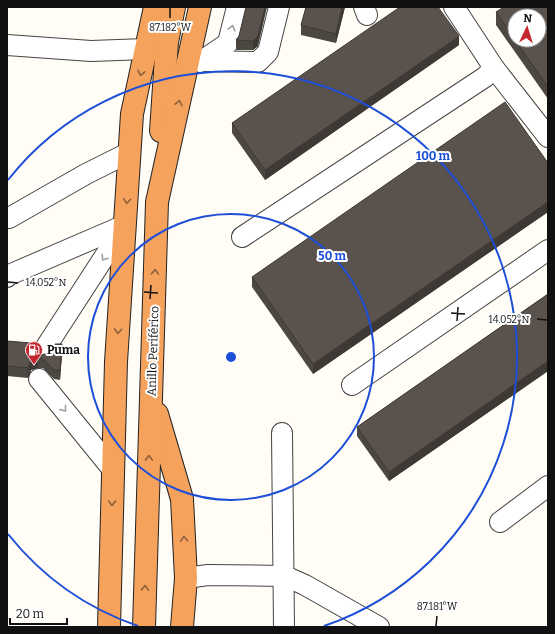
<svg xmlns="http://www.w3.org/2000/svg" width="555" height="634" viewBox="0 0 555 634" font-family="Bitter,serif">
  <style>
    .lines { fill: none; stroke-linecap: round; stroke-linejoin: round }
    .minor-casing { stroke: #444; stroke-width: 22 }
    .highway-casing { stroke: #222; stroke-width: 24 }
    .minor { stroke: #fff; stroke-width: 20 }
    .highway { stroke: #f5a25d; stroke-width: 22 }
    .wall { fill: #4d4742; fill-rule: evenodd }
    .shaded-wall { fill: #3f3936 }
    .building { fill: #5a524d; stroke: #3f3936 }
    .oneway { stroke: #a0a0a0 }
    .oneway2 { stroke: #8e613b }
    .ticks { fill: none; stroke: #111; stroke-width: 1.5 }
    .ring { fill: none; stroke: #1d4ed8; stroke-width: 2 }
    .labels { text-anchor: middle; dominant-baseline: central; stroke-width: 4; stroke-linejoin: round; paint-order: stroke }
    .poi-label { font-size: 12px; font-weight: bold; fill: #111; stroke: #fff; text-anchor: start }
    .street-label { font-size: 12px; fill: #111; stroke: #fff }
    .ticks-label { font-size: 10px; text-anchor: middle; fill: #111; stroke: #fff; stroke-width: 4; stroke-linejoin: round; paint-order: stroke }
    .centre { fill: #1d4ed8; stroke: #fff; stroke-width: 2 }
    .ring-label { font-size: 12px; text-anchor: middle; font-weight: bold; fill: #1d4ed8; stroke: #fff; stroke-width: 4; stroke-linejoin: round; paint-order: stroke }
  </style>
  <rect width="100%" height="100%" fill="#fffdf5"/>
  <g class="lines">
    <g class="minor-casing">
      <g id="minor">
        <path d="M364,7l3,8"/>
        <path d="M454,7l40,61 54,69"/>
        <path d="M7,45l84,6 55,-2"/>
        <path d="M203,61l55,1 10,-10 11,-45"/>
        <path d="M200,62l28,-19 9,-36"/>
        <path d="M7,217l2,1 77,-44 44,-22"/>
        <path d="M242,237l243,-160 9,-9"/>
        <path d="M7,277l2,-2 116,-50"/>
        <path d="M42,353l83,-128"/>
        <path d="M39,379l74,91"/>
        <path d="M352,385l196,-135"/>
        <path d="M282,433l2,194"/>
        <path d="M500,522l48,-36"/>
        <path d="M186,578l22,-3 77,1 20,9 74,42"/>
      </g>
    </g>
    <g class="highway-casing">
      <g id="highway">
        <path d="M161,131l6,-89 7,-35"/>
        <path d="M157,414l25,85 4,79 -4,49"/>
        <path d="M109,627l7,-265 16,-248 23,-107"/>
        <path d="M144,627l13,-425 43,-195"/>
      </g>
    </g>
    <use href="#minor" class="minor"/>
    <use href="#highway" class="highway"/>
  </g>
  <g class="wall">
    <path d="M246,7l12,39 -5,4h-17v-10l3,-4z"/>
    <path d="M306,7h39l-9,36 -35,-8v-10z"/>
    <path d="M548,7v92l-52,-74v-13zM515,16l24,24h-24z"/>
    <path d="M459,45l-194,135 -33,-47v-10z"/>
    <path d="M548,163v49l-235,162 -61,-87v-10z"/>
    <path d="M548,294v77l-159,110 -32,-45v-9z"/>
    <path d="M7,341l25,8 4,4 5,2 21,-1 -2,26 -6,-1 -11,-11h-5l-7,2 -3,8 -21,-2z"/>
  </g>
  <g class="shaded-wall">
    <path d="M265,7h2l-9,39 -5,4v-9z"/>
    <path d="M342,7h3l-9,36v-9z"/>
    <path d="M459,36v9l-194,135v-10z"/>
    <path d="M548,202v10l-235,162v-10z"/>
    <path d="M62,344v10l-2,26v-10z"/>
    <path d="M38,358v10l-7,2 -3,8v-10l3,-7z"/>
    <path d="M548,361v10l-159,110v-9z"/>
  </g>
  <g class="building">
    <path d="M246,7h19l-7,29 -5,5 -17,-1 3,-4z"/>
    <path d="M306,7h36l-6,27 -35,-9z"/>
    <path d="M400,7h38l21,29 -194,134 -33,-47z"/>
    <path d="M504,7h44v80l-33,-47h24v-24h-24v23l-19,-27z"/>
    <path d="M505,102l43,61v39l-235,162 -61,-87z"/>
    <path d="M548,294v67l-159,111 -32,-45z"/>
    <path d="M7,341l24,2 1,6 4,4 5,2 7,-2 7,-9h7l-2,26h-6l-11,-11 -5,-1 -7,3 -3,7 -21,-2z"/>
  </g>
  <defs><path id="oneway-chevron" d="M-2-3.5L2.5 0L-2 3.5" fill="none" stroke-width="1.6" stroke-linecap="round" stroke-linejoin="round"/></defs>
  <g class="oneway">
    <use href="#oneway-chevron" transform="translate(232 28) rotate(-76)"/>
    <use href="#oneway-chevron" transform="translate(104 258) rotate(123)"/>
    <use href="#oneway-chevron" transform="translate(64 409) rotate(51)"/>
  </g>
  <g class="oneway2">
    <use href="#oneway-chevron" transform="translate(141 73) rotate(102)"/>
    <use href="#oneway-chevron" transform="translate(179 103) rotate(-77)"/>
    <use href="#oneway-chevron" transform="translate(127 201) rotate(94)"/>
    <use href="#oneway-chevron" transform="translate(155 272) rotate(-88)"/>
    <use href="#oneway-chevron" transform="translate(118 331) rotate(94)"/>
    <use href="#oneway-chevron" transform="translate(149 458) rotate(-88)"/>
    <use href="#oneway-chevron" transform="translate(112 503) rotate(92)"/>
    <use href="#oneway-chevron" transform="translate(184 539) rotate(-93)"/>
    <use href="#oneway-chevron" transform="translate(145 588) rotate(-88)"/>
  </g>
  <path class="ticks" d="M170,18v-10M8,282l10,1M144,292l14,1M150,299l1,-14M451,313l14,1M537,319l10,1M457,321l1,-14M436,626l1,-10"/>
  <g class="ring">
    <circle cx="231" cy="357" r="143"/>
    <path d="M138 626A285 285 0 0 1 8 534M8 180A285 285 0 1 1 324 626"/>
  </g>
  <defs>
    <g id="fuel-pin" transform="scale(0.9)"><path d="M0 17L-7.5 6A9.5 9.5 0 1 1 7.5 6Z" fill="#c4262e" stroke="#fff"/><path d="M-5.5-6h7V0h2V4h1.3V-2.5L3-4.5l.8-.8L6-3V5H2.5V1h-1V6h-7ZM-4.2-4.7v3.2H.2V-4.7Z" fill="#fff"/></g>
  </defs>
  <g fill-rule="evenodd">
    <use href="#fuel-pin" x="34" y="350"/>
  </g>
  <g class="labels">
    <g class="poi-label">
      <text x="47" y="350">Puma</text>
    </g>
    <g class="street-label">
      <text transform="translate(153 351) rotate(-88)">Anillo Periférico</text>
    </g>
  </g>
  <g class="ticks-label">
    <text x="170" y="31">87.182°W</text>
    <text x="46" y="286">14.052°N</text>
    <text x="509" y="323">14.052°N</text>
    <text x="437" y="610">87.181°W</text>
  </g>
  <circle cx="231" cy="357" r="6" class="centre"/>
  <g class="ring-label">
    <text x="433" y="160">100 m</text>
    <text x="332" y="260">50 m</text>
  </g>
  <rect width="555" height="634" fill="none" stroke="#111111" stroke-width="16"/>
  <g transform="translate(527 28) rotate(4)"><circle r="19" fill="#ffffff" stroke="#a0a0a0"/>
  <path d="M0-3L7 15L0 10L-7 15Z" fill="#c4262e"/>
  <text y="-6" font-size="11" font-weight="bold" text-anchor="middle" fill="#111111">N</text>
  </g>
  <path d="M10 618v6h57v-6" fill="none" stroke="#111111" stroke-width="2"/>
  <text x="16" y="618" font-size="12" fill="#111111" stroke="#ffffff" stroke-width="3" paint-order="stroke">20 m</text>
</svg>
